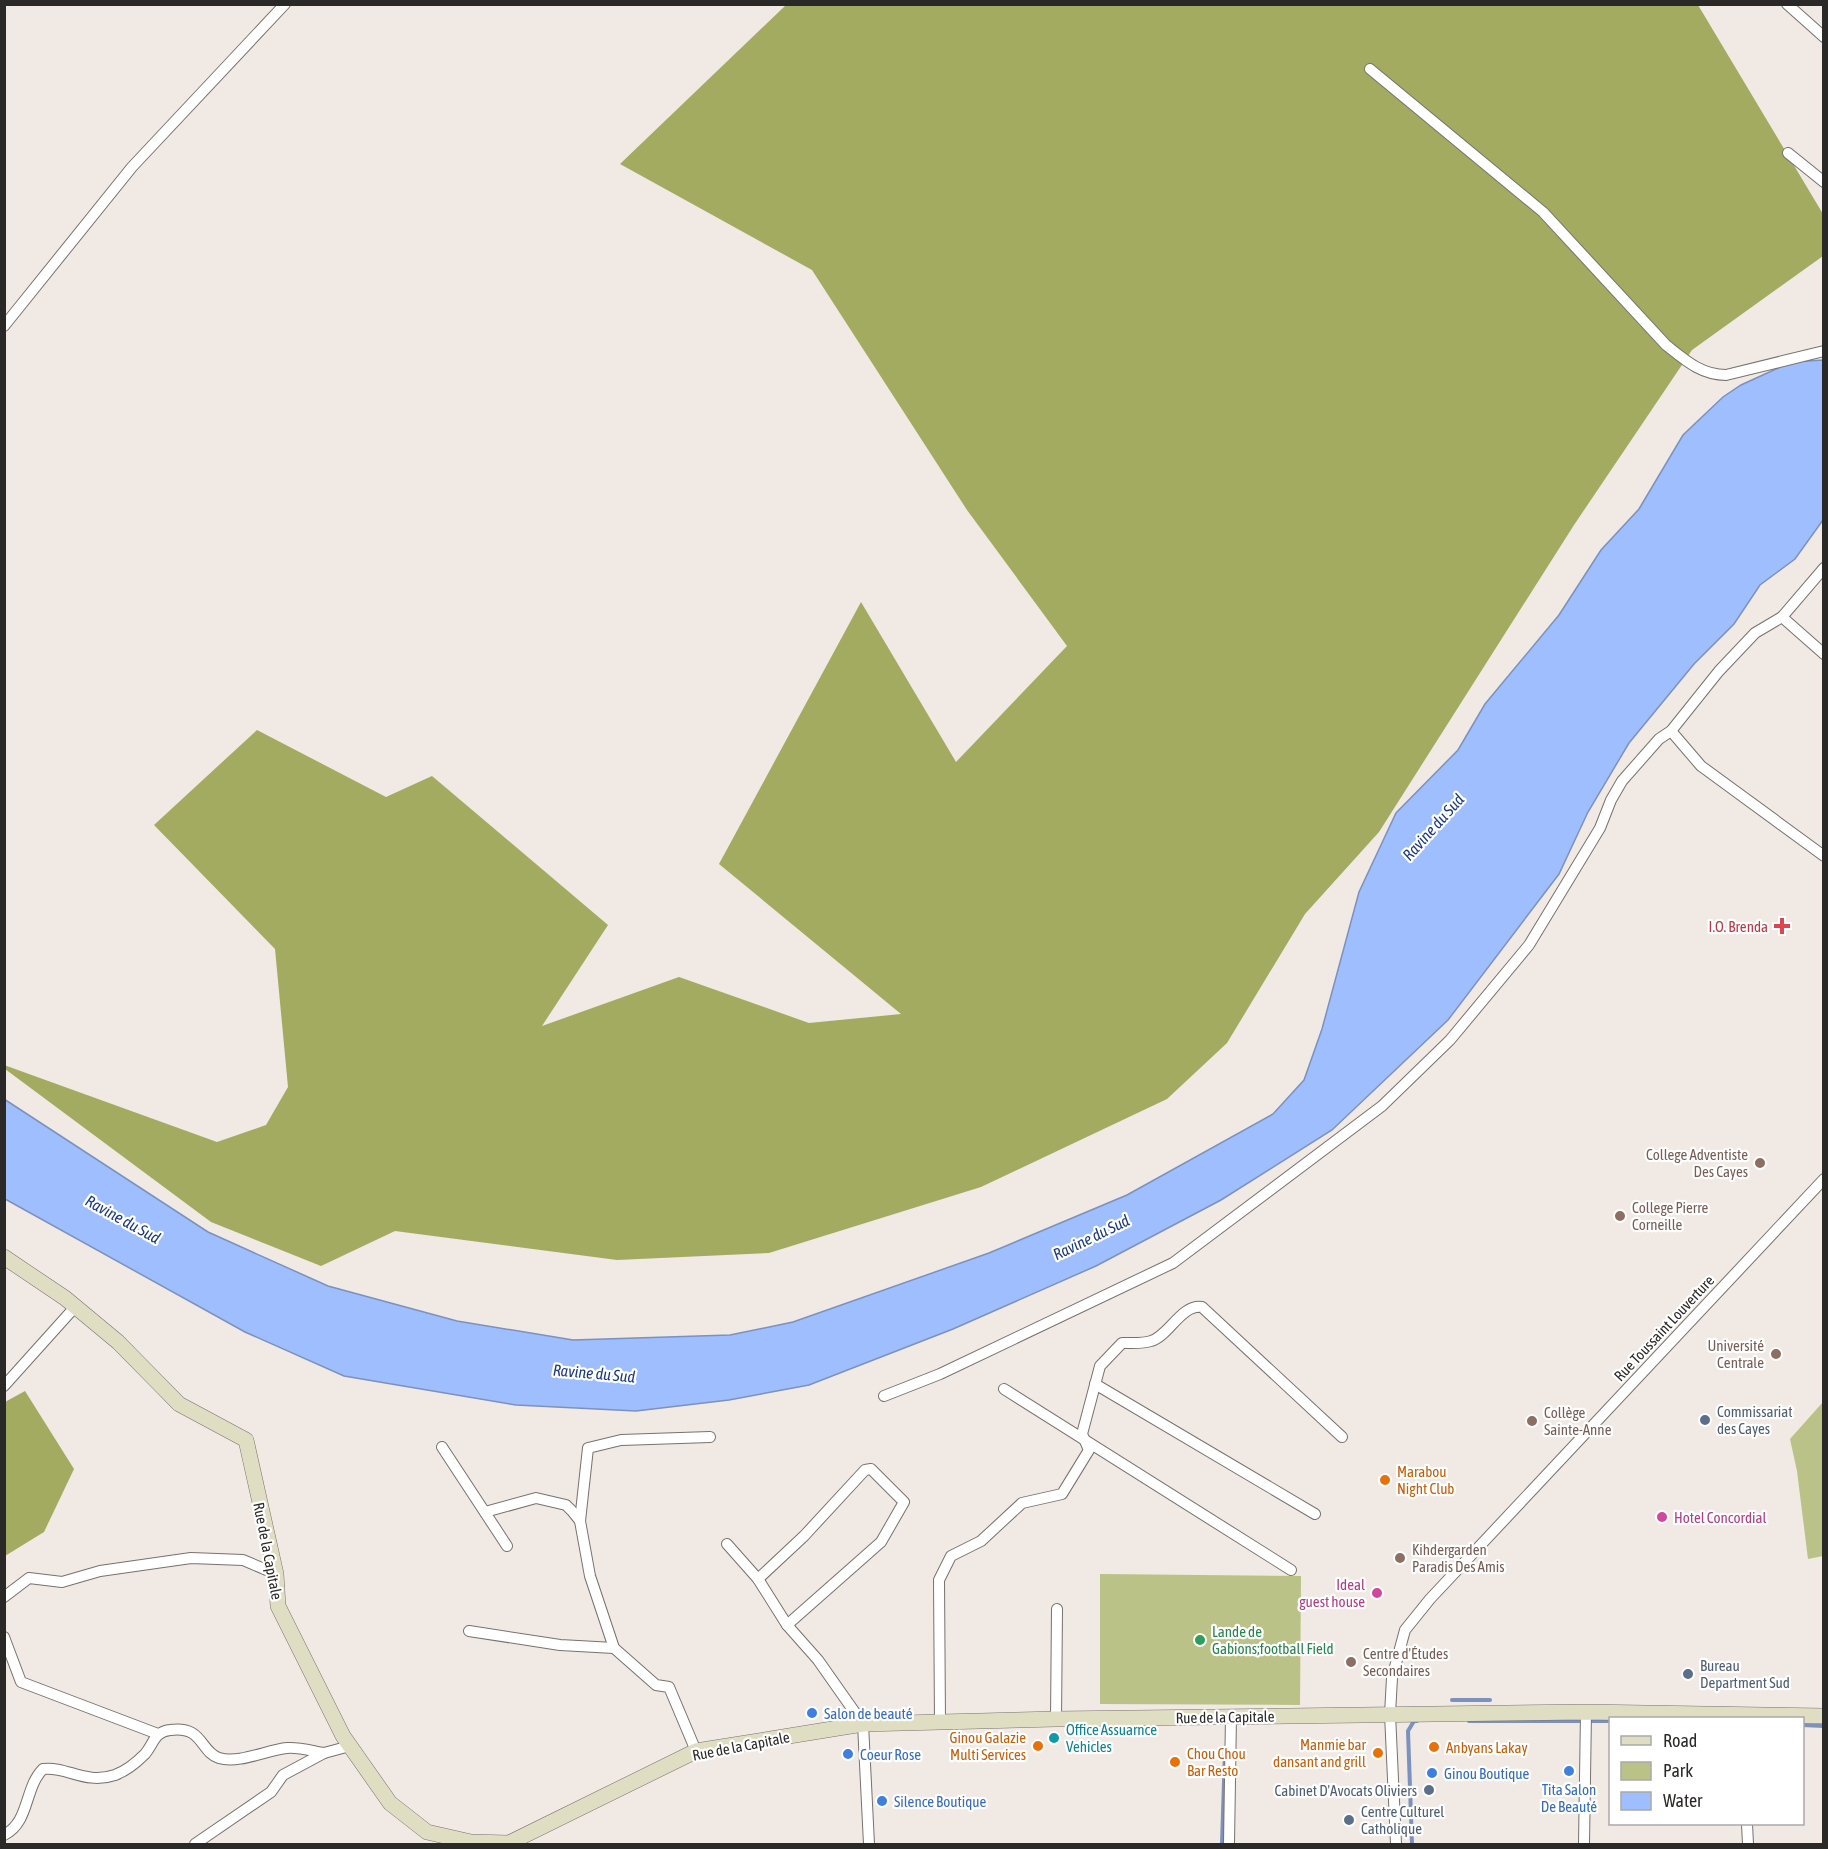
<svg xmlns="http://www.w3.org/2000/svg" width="1828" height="1849" viewBox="0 0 1828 1849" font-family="'Asap Condensed',sans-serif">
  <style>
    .green { fill: #bac287 }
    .forest { fill: #a3ab61 }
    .water { fill: #9ebefd; stroke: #7c91bd; stroke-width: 1.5 }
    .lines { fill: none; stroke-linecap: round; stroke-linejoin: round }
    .stream { stroke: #7c91bd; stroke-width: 4 }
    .street-casing { stroke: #78726e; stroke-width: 12 }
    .secondary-casing { stroke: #78726e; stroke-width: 16 }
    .street { stroke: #fff; stroke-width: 10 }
    .secondary { stroke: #dfddc2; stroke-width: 15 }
    .health-dot { fill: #e0444e; stroke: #fff; stroke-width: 2 }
    .education-dot { fill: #8d6e63; stroke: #fff; stroke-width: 2 }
    .service-dot { fill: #5c6f8a; stroke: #fff; stroke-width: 2 }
    .food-dot { fill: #e8710a; stroke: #fff; stroke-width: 2 }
    .hotel-dot { fill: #d1479c; stroke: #fff; stroke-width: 2 }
    .leisure-dot { fill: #2e9e5b; stroke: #fff; stroke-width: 2 }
    .shop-dot { fill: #3f7fe0; stroke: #fff; stroke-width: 2 }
    .culture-dot { fill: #0f9aa8; stroke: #fff; stroke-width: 2 }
    .labels { text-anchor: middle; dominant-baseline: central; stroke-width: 4.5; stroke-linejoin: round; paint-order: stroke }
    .health-label { font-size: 15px; fill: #be3a42; stroke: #fff; text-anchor: end }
    .education-label { font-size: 15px; fill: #785e54; stroke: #fff; text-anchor: start }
    .street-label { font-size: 15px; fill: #2b2927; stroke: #fff }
    .service-label { font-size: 15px; fill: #4e5e75; stroke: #fff; text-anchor: start }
    .food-label { font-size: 15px; fill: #c56008; stroke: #fff; text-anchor: start }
    .hotel-label { font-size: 15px; fill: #b23c85; stroke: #fff; text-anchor: start }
    .leisure-label { font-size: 15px; fill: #27864d; stroke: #fff; text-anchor: start }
    .shop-label { font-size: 15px; fill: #366cbe; stroke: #fff; text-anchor: start }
    .culture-label { font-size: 15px; fill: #0d838f; stroke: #fff; text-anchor: start }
    .water-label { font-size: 16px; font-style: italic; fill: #1b3981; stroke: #fff }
  </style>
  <rect width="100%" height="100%" fill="#f0e9e4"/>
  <g class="green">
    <path d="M1823,1402v154l-15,3 -11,-88 -7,-32z"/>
    <path d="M1100,1574l201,2 -1,129 -200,-1z"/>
  </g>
  <g class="forest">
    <path d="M786,5h912l125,209v42l-131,94 -118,175 -195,307 -74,82 -78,129 -60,56 -186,88 -212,66 -152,7 -222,-29 -74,35 -110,-44 -206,-153 -1,-4 213,77 49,-17 22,-38 -13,-138 -121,-124 103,-95 129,67 46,-21 176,149 -66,101 137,-49 130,46 92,-9 -182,-150 142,-262 95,160 111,-116 -100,-136 -155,-240 -192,-106z"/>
    <path d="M25,1391l49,78 -30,63 -39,24v-154z"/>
  </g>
  <path class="water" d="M1823,360v160l-28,39 -35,26 -26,39 -40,40 -65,79 -41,69 -29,62 -111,146 -116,110 -111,70 -125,66 -143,63 -144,56 -80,15 -93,11 -120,-6 -172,-29 -99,-44 -240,-133 -1,-100 204,133 120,54 129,35 116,19 157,-5 63,-13 196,-69 138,-58 146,-81 31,-34 18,-51 37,-137 37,-79 62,-63 27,-46 74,-89 42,-65 38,-41 44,-74 40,-38 18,-12 50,-23z"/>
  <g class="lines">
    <g class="stream">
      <path d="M1452,1700h38"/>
      <path d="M1469,1721h141"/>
      <path d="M1802,1725l22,1"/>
      <path d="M1222,1844l3,-93"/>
      <path d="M1412,1844l-4,-113 6,-10h3"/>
    </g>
    <g class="street-casing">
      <g id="street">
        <path d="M1787,4l37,33"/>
        <path d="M1370,69l173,143 123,133c19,15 35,30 60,30l98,-24"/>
        <path d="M1788,153l36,29"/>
        <path d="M4,326l128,-159 153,-163"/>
        <path d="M1782,617l42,37"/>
        <path d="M1671,731l30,35 123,90"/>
        <path d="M1095,1384l220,130"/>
        <path d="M4,1386l71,-79"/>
        <path d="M1004,1389l287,181"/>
        <path d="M884,1396l56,-22 233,-111 209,-157 68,-66 79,-95 71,-117 11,-28 11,-19 37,-42 12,-8 48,-60 36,-38 27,-16 42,-49"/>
        <path d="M442,1447l65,99"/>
        <path d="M485,1512l51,-14 30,7 6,6 8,10 10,55 24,72 42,37 13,2 27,64"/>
        <path d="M580,1521l8,-73 33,-8 89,-3"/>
        <path d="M727,1544l31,35 29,46 31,35 45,64 6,120"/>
        <path d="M758,1579l46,-43 61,-66 6,-1 33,33 -23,40 -94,83"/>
        <path d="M4,1597l25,-19 33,4 38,-11 91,-13 52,2 33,14"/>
        <path d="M469,1631l91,14 54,3"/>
        <path d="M4,1637l17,45 137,52"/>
        <path d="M1056,1719l1,-110"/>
        <path d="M940,1722l-1,-142 12,-24 30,-15 41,-38 40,-9 27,-44 -7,-16 18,-68 22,-23c9,0 21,1 29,-2 18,-5 30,-37 51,-34l140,130"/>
        <path d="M1747,1824l1,20"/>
        <path d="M4,1835c26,-13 20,-47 39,-66 24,-3 42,16 72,6 11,-4 22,-13 30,-21 9,-11 9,-22 25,-24 33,-5 30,22 49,28 20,6 48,-8 68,-10 12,-1 25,3 37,5"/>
        <path d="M195,1844l76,-52 12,-17 41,-22 26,-7"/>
        <path d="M1229,1844l2,-128"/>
        <path d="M1396,1844l-6,-130 2,-36 13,-48 25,-31 394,-420"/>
        <path d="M1584,1844l2,-132"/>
      </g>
    </g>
    <g class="secondary-casing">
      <path id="secondary" d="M4,1257l61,41 53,44 61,62 67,36 30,134 2,32 65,130 47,67 37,29 44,10 38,1 187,-92 167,-27 193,-5 530,-7 238,4"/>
    </g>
    <use href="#street" class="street"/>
    <use href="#secondary" class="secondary"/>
  </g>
  <path class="health-dot" d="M1779 917h6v6h6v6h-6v6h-6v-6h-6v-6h6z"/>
  <g class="education-dot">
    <circle cx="1760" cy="1163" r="6"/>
    <circle cx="1620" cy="1216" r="6"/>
    <circle cx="1776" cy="1354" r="6"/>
    <circle cx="1532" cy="1421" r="6"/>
    <circle cx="1400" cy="1558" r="6"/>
    <circle cx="1351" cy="1662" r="6"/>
  </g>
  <g class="service-dot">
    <circle cx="1705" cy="1420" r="6"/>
    <circle cx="1688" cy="1674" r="6"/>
    <circle cx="1429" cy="1790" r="6"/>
    <circle cx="1349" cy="1820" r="6"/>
  </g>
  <g class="food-dot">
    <circle cx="1385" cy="1480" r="6"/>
    <circle cx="1038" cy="1746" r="6"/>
    <circle cx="1434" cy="1747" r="6"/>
    <circle cx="1378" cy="1753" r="6"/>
    <circle cx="1175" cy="1762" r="6"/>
  </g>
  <g class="hotel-dot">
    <circle cx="1662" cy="1517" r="6"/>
    <circle cx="1377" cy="1593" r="6"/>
  </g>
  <circle class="leisure-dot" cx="1200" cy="1640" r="6"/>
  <g class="shop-dot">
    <circle cx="812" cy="1713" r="6"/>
    <circle cx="848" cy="1754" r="6"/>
    <circle cx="1569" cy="1771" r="6"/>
    <circle cx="1432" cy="1773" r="6"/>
    <circle cx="882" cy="1801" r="6"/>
  </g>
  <circle class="culture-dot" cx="1054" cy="1738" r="6"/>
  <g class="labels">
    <g class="health-label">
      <text x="1768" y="926">I.O. Brenda</text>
    </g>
    <g class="education-label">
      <text x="1748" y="1154" text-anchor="end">College Adventiste<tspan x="1748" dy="17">Des Cayes</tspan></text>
      <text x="1632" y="1207">College Pierre<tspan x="1632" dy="17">Corneille</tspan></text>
      <text x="1764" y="1345" text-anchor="end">Université<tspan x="1764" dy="17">Centrale</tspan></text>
      <text x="1544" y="1412">Collège<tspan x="1544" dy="17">Sainte-Anne</tspan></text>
      <text x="1412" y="1549">Kihdergarden<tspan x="1412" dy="17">Paradis Des Amis</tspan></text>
      <text x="1363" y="1653">Centre d'Études<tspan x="1363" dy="17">Secondaires</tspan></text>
    </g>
    <g class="street-label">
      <text transform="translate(1664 1328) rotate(-47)">Rue Toussaint Louverture</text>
      <text transform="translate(268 1551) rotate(79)">Rue de la Capitale</text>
      <text transform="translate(1225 1717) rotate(-1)">Rue de la Capitale</text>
      <text transform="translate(741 1746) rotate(-11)">Rue de la Capitale</text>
    </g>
    <g class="service-label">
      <text x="1717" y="1411">Commissariat<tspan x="1717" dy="17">des Cayes</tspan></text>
      <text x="1700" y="1665">Bureau<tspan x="1700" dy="17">Department Sud</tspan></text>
      <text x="1417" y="1790" text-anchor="end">Cabinet D'Avocats Oliviers</text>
      <text x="1361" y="1811">Centre Culturel<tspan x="1361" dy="17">Catholique</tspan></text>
    </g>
    <g class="food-label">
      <text x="1397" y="1471">Marabou<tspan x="1397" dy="17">Night Club</tspan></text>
      <text x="1026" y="1737" text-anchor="end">Ginou Galazie<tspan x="1026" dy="17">Multi Services</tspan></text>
      <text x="1366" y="1744" text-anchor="end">Manmie bar<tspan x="1366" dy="17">dansant and grill</tspan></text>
      <text x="1446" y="1747">Anbyans Lakay</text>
      <text x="1187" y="1753">Chou Chou<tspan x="1187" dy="17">Bar Resto</tspan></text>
    </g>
    <g class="hotel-label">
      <text x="1674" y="1517">Hotel Concordial</text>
      <text x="1365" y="1584" text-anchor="end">Ideal<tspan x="1365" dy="17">guest house</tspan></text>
    </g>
    <g class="leisure-label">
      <text x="1212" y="1631">Lande de<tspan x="1212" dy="17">Gabions;football Field</tspan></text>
    </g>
    <g class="shop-label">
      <text x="824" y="1713">Salon de beauté</text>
      <text x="860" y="1754">Coeur Rose</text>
      <text x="1444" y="1773">Ginou Boutique</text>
      <text x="1569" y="1789" text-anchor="middle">Tita Salon<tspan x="1569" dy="17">De Beauté</tspan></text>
      <text x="894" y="1801">Silence Boutique</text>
    </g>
    <g class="culture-label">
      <text x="1066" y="1729">Office Assuarnce<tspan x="1066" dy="17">Vehicles</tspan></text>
    </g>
    <g class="water-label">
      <text transform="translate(1433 827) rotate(-48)">Ravine du Sud</text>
      <text transform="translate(123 1219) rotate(29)">Ravine du Sud</text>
      <text transform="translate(1091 1237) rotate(-26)">Ravine du Sud</text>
      <text transform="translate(594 1373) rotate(5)">Ravine du Sud</text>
    </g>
  </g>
  <rect width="1828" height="1849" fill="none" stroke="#2b2927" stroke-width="12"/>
  <rect x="1609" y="1717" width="195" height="108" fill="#ffffff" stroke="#aaa9a9" stroke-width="1.5"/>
  <rect x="1621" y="1736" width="30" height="9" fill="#dfddc2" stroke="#aaa9a9" stroke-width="1.5"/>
  <text x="1663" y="1747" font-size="18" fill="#2b2927">Road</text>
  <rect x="1621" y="1762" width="30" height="18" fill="#bac287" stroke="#aaa9a9" stroke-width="1.5"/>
  <text x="1663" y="1777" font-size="18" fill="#2b2927">Park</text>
  <rect x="1621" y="1792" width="30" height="18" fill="#9ebefd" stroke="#aaa9a9" stroke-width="1.5"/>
  <text x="1663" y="1807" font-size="18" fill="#2b2927">Water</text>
</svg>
